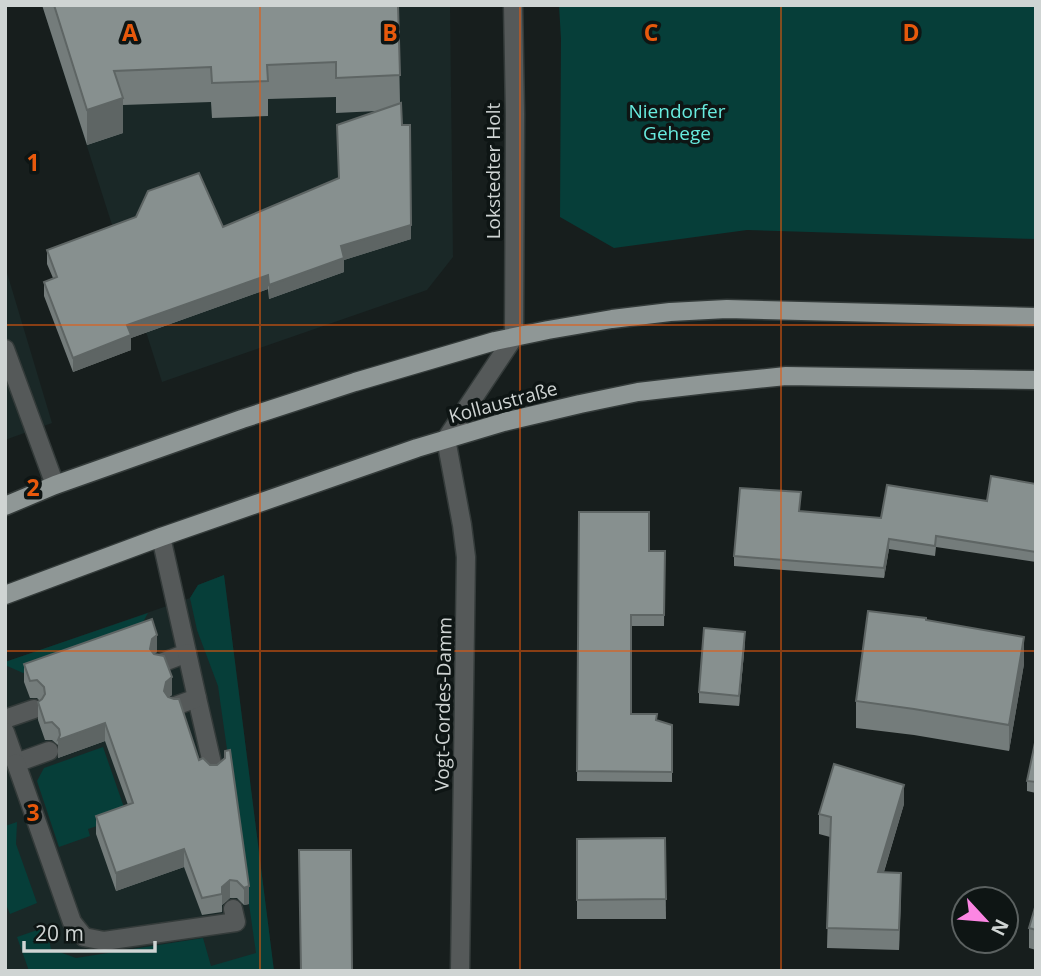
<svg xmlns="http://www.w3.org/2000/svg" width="1041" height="976" viewBox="0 0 1041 976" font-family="'Open Sans',sans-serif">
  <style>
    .built { fill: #1a2827 }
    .green { fill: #063e39 }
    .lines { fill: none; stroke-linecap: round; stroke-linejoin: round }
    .service-casing { stroke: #343b3a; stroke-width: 21 }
    .minor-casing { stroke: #343b3a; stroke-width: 21 }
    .primary-casing { stroke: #343b3a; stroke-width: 21 }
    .service { stroke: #555959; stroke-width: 18 }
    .minor { stroke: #555959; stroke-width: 18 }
    .primary { stroke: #8f9796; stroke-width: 18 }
    .wall { fill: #747c7b }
    .shaded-wall { fill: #5e6564 }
    .building { fill: #87908f; stroke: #5e6564; stroke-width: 2 }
    .grid { fill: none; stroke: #e8590c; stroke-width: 2; stroke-opacity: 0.55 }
    .labels { text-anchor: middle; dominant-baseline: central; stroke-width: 7; stroke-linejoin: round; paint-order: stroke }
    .park-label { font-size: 19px; fill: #68ebde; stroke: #0e1514 }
    .street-label { font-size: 19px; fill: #cfd4d3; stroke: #0e1514 }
    .grid-label { font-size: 23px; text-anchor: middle; font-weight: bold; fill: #e8590c; stroke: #0e1514; stroke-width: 7; stroke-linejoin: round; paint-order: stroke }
  </style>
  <rect width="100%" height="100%" fill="#171e1d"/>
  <g class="built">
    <path d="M42,5h408l3,252 -26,33 -265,92z"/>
    <path d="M5,266l47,157 -47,17z"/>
    <path d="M224,575l50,396h-269v-309l185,-64 8,-13z"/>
  </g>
  <g class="green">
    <path d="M559,5h477v234l-289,-9 -133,18 -54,-31 1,-178z"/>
    <path d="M224,575l50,396h-245l-12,-34 29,-10 5,22 25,9 127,-20 8,28 45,-13 -38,-267 -21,-56 -7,-32 8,-13z"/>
    <path d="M148,613l-10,18 -115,42 -18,-8v-3z"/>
    <path d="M103,747l24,69 -39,13 2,7 -31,11 -22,-66 7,-13z"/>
    <path d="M17,822l-1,22 21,59 -27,11 -5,-12v-76z"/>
  </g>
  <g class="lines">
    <g class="service-casing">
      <g id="service">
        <path d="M5,349l50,136"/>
        <path d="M161,663l26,-10 -26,-116"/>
        <path d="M197,698l17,74"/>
        <path d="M175,706l22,-8 -10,-45"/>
        <path d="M5,719l29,-10"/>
        <path d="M5,732l11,31 33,-12"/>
        <path d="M16,763l56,159 12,15 20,4 132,-19 -3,-13"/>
      </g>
    </g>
    <g class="minor-casing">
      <path id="minor" d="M460,971l6,-414 -4,-32 -16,-86 68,-102 1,-223 -2,-109"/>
    </g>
    <g class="primary-casing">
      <g id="primary">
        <path d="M5,506l50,-21 187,-66 113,-37 140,-41 53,-11 64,-11 58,-7 57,-3 309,8"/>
        <path d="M5,595l156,-58 256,-89 87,-26 76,-18 58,-12 69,-8 79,-8 250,4"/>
      </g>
    </g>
    <use href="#service" class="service"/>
    <use href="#minor" class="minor"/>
    <use href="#primary" class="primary"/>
  </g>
  <g class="wall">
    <path d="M42,5h356l2,98 11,136 -67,21v12l-75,27 -1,-10 -137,49v12l-58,22 -29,-76v-14l9,-4 -6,-14v-14l176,-23 116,-49 38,-67 -41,2v-16l-68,2v17l-56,2 -1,-16 -88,3v28l-36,12z"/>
    <path d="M1036,484v78l-100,-15 -1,9 -46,-7 -5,29 -150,-12v-10l66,-45 81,7 106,-17z"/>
    <path d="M579,512l70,39h16l-1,75h-33v88l41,11v57l-95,-1z"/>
    <path d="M926,620l98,44 -15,87 -95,-16 -58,-7v-27z"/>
    <path d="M745,642l-6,64 -40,-3v-11z"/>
    <path d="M157,652l-3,2 18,41 -3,2 30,63 50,144 -5,1 -7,-7h-7l-8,7v7l-20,3 -18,-48 -68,24 -20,-57v-18l32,-11 -23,-64 -47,17v-13l-6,-5h-7l-7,-20v-18l2,-1 -3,-3h-7l-6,-16v-18z"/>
    <path d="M1036,738v55l-9,-2v-10z"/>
    <path d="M904,804l-20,68 17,20 -2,58 -72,-2 3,-111 -11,-3v-20z"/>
    <path d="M665,838l1,81h-89v-80z"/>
    <path d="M1036,904v46l-7,-2v-20z"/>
  </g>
  <g class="shaded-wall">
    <path d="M123,98v35l-36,12v-35z"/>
    <path d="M411,225v14l-67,21v12l-75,27v-14l72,-39z"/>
    <path d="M268,275v14l-137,49v12l-58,22v-14l54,-33z"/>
    <path d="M889,539v10l-5,29v-10z"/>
    <path d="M745,632v10l-6,64v-10z"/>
    <path d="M157,635v17l-5,4 -2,-7 2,-10z"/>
    <path d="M1024,637v27l-15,87v-26z"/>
    <path d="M172,677v18l-6,4 -2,-8 2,-9z"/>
    <path d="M105,723v18l-47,17v-18z"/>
    <path d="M904,785v19l-26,87v-19z"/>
    <path d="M184,849v18l-68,24v-18z"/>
    <path d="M901,873v19l-2,58v-20z"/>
    <path d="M230,880v18l-8,7v7v-25z"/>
    <path d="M249,886v18l-5,1v-17z"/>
  </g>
  <g class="building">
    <path d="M54,5h344l2,70 -64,3v-16l-69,3 1,16 -56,2 -1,-16 -97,4 9,27 -36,12z"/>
    <path d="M401,103l1,22h8l1,100 -70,21 3,12 -75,27 -1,-10 -141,50 4,10 -58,23 -29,-76 13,-5 -10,-27 89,-33 12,-26 51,-18 24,54 116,-49 -2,-53z"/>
    <path d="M991,476l45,8v68l-100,-16 -1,10 -46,-7 -5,29 -150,-12 6,-68 61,4 -2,19 82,7 6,-33 100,16z"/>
    <path d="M579,512h70v39h16l-1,64h-33v99h26l-1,6 16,5v47l-95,-1z"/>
    <path d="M868,611l58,7v2l98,17 -15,88 -95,-16 -58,-8z"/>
    <path d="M152,619l5,16 -5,4 -2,10 4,5 10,2 8,21 -6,5 -2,9 4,6 6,2h5l20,61 4,-2 7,7h7l8,-7v-7l5,-1 19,136 -5,2 -7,-7 -7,-1 -8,7v7l-20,4 -18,-49 -68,24 -20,-57 37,-13 -28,-80 -47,17 2,-5 -1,-6 -7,-7 -7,1 -7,-21 4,-3 3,-5 -1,-7 -7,-7 -7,1 -6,-17z"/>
    <path d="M704,628l41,4 -6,64 -40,-4z"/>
    <path d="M1036,738v44l-9,-1z"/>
    <path d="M834,764l70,21 -26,87 23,1 -2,57 -72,-2 4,-111 -12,-3z"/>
    <path d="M665,838l1,61 -89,1v-61z"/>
    <path d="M299,850h52l1,121h-51z"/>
    <path d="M1036,904v26l-7,-2z"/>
  </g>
  <path class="grid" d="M260,5v966M520,5v966M781,5v966M5,325h1031M5,651h1031"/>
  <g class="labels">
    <g class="park-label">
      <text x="677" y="111">Niendorfer<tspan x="677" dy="22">Gehege</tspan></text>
    </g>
    <g class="street-label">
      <text transform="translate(493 171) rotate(-90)">Lokstedter Holt</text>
      <text transform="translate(503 402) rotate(-15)">Kollaustraße</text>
      <text transform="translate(443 704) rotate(-89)">Vogt-Cordes-Damm</text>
    </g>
  </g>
  <g class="grid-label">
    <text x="130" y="41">A</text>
    <text x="390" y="41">B</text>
    <text x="651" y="41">C</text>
    <text x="911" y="41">D</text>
    <text x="33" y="171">1</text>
    <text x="33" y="496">2</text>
    <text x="33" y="821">3</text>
  </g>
  <rect width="1041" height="976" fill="none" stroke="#cfd4d3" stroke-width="14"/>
  <g transform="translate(985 920) rotate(116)"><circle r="33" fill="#0e1514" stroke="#5b6160" stroke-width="2"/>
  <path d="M0-5L12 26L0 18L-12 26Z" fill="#fc86e3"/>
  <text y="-10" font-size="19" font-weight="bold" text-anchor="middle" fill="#cfd4d3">N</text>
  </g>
  <path d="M24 941v10h131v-10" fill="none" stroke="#cfd4d3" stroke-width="3.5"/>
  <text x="35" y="941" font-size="21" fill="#cfd4d3" stroke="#0e1514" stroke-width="5" paint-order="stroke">20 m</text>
</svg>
